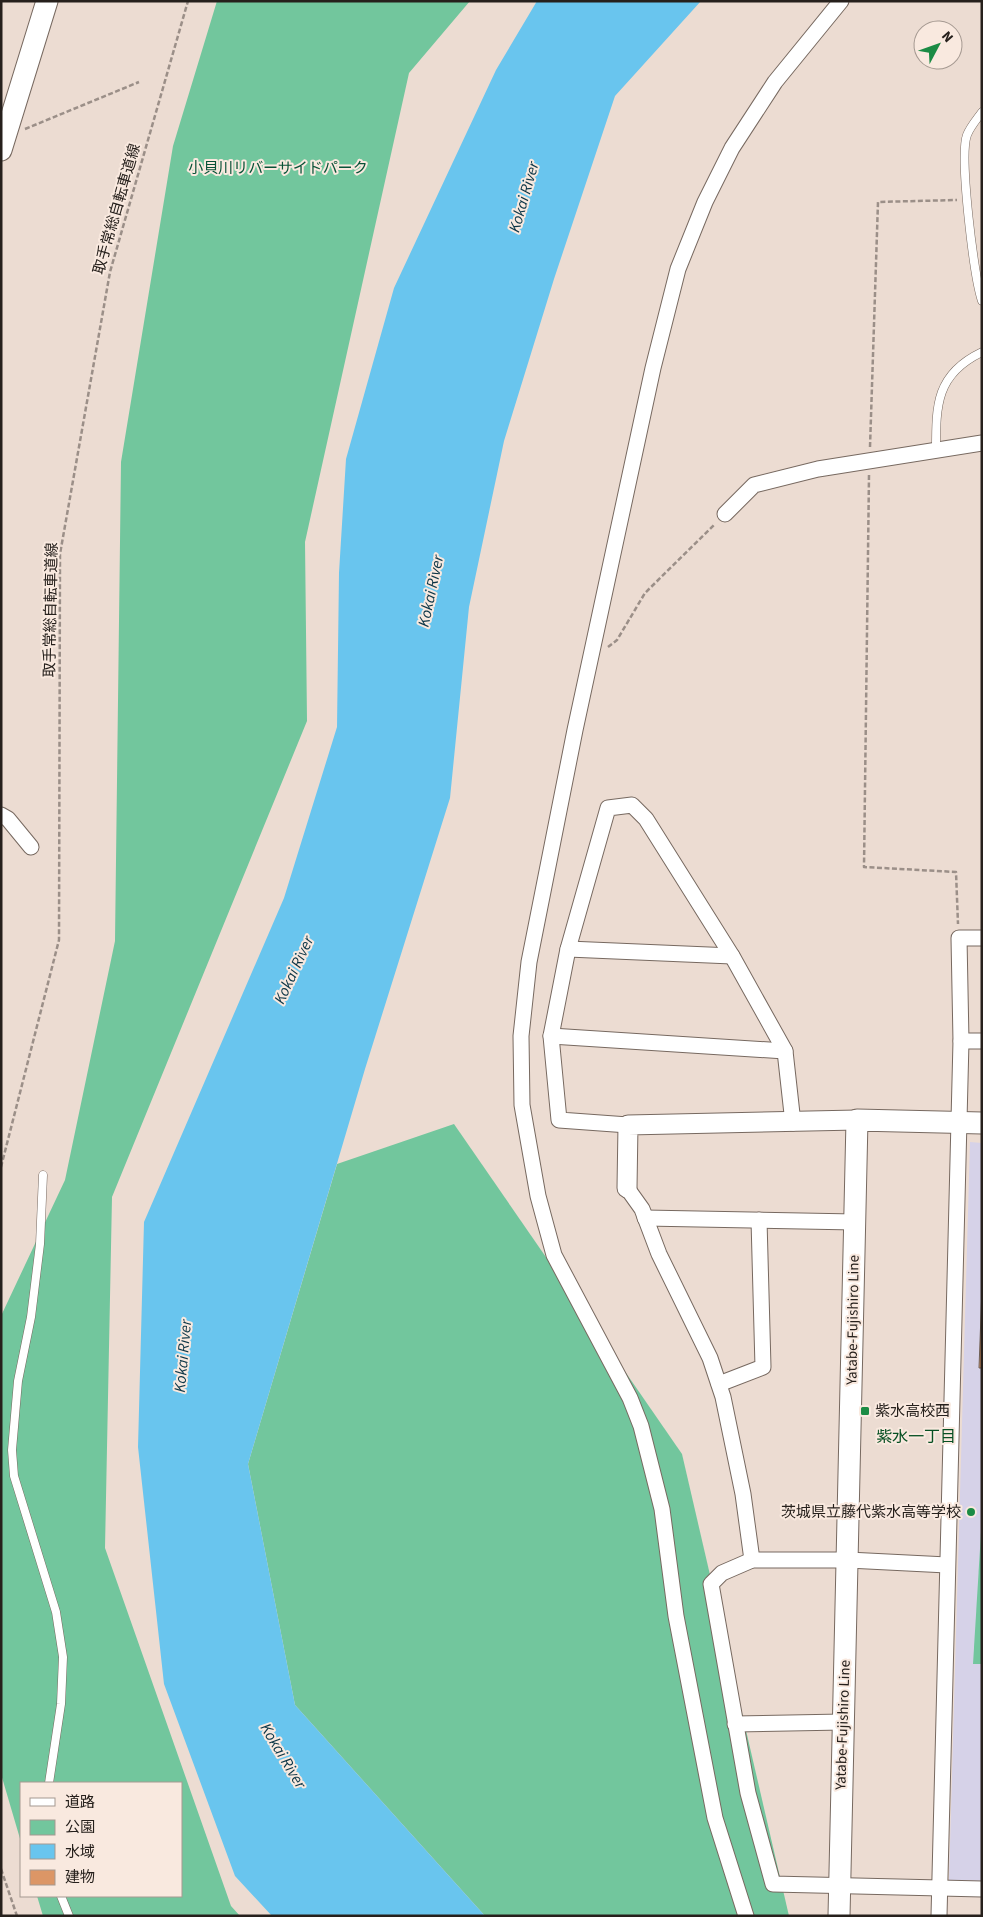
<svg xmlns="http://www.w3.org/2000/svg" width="983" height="1917" viewBox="0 0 983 1917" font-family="'Source Sans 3','Noto Sans JP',sans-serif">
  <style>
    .education { fill: #d6d2e8 }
    .green { fill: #72c69d }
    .water { fill: #69c5ee }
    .building { fill: #dc9666; stroke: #6d6057 }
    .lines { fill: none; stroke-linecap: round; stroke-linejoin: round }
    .service-casing { stroke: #776960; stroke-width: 9 }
    .minor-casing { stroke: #776960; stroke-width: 17 }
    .tertiary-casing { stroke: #776960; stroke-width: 21 }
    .secondary-casing { stroke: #776960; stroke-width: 23 }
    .path { stroke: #9b8f88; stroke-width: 2.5; stroke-dasharray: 5 2.5; stroke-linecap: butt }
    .service { stroke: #fff; stroke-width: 8 }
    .minor { stroke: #fff; stroke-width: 15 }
    .tertiary { stroke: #fff; stroke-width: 19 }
    .secondary { stroke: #fff; stroke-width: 21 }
    .poi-dot { fill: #1b8b44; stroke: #f9e9df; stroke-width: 2 }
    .labels { text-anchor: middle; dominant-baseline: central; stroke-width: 4; stroke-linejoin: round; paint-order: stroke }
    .park-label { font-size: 15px; fill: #075136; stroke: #f9e9df }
    .street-label { font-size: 15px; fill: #26201c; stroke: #f9e9df }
    .poi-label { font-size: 15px; fill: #26201c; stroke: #f9e9df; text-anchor: start }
    .water-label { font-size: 16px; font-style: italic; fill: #0c3647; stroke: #f9e9df }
    .neighbourhood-label { font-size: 16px; fill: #075023; stroke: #f9e9df }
  </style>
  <rect width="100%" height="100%" fill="#ecdcd2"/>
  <path class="education" d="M970,1142l12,1v738l-33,-1z"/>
  <g class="green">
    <path d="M217,1h253l-61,72 -104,469 2,179 -195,476 -7,351 126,358 9,10h-197l-6,-20h144v-113h-160v59l-20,-68v-458l64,-136 50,-239 6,-479 52,-316z"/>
    <path d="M454,1124l228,330 107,462h-304l-190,-211 -47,-241 89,-300z"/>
    <path d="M982,1516v148h-9z"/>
  </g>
  <path class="water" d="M537,1h164l-86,95 -61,183 -50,162 -35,166 -19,191 -85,271 -117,395 47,241 190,211h-213l-37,-40 -71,-192 -26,-237 6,-225 140,-324 53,-171 2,-154 7,-114 48,-171 102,-218z"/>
  <path class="building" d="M982,1288v80h-3z"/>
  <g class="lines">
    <g class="service-casing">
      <g id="service">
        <path d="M982,112c-5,7 -12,15 -15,23 -8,21 7,142 15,166"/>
        <path d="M936,450c0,-45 0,-76 46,-98"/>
        <path d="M43,1175l-3,69 -9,73 -13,64 -6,69 2,26 42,136 7,45 -2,47 -12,79"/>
        <path d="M61,1896l8,20"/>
      </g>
    </g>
    <g class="minor-casing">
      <g id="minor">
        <path d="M725,514l29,-29 64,-16 164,-26"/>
        <path d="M1,815l7,4 23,28"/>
        <path d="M568,949l164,7"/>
        <path d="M551,1036l234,15"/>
        <path d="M961,1041h21"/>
        <path d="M628,1125l-69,-5 -8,-84 17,-87 40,-141 24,-3 14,14 86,137 53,95 8,72"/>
        <path d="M627,1188l15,21 17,45 51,104 13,39 20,97 9,66"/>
        <path d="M645,1218l210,4"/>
        <path d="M719,1384l44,-17 -4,-147"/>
        <path d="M947,1565l-99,-5h-96l-30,13 -11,11 37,209 25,91 209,5"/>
        <path d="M735,1724l108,-2"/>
        <path d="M746,1916l-31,-98 -39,-202 -14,-107 -21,-83 -11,-28 -76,-143 -16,-59 -16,-91 -1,-69 8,-74 46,-232 78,-362 25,-99 27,-67 27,-54 43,-66 66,-81"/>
        <path d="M939,1916l22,-875 -2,-103h23"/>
      </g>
    </g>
    <g class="tertiary-casing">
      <path id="tertiary" d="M627,1188l1,-63 229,-5"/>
    </g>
    <g class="secondary-casing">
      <g id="secondary">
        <path d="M1,150l46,-149"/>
        <path d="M839,1916l18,-796 125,3"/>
      </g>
    </g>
    <g class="path">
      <path d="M25,129l114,-47"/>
      <path d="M870,447l8,-245 79,-2"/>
      <path d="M869,475l-5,392 92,5 2,52"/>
      <path d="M608,647l9,-7 28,-47 70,-69"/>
      <path d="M1,1167l58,-227 1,-386 50,-282 78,-271"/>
      <path d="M1,1869l16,47"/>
    </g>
    <use href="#service" class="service"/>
    <use href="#minor" class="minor"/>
    <use href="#tertiary" class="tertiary"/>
    <use href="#secondary" class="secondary"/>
  </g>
  <g class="poi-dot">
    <rect x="860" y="1406" width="10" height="10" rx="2.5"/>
    <circle cx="971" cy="1512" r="5"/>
  </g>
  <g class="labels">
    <g class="park-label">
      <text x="278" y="168">小貝川リバーサイドパーク</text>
    </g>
    <g class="street-label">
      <text transform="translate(117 209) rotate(-74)">取手常総自転車道線</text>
      <text transform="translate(51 610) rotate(-89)">取手常総自転車道線</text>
      <text transform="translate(853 1320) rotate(-89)">Yatabe-Fujishiro Line</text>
      <text transform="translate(843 1725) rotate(-88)">Yatabe-Fujishiro Line</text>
    </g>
    <g class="poi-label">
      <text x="875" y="1411">紫水高校西</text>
      <text x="961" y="1512" text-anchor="end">茨城県立藤代紫水高等学校</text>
    </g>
    <g class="water-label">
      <text transform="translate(524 197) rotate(-74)">Kokai River</text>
      <text transform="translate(431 591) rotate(-78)">Kokai River</text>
      <text transform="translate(294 970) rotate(-65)">Kokai River</text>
      <text transform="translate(183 1356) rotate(-85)">Kokai River</text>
      <text transform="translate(283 1756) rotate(59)">Kokai River</text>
    </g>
    <g class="neighbourhood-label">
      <text x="916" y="1437">紫水一丁目</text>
    </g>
  </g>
  <rect width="983" height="1917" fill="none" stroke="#26201c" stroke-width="5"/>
  <rect x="20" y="1782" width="162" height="115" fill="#f9e9df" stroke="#a59991"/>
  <rect x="30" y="1798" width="25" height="8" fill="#ffffff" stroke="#a59991"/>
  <text x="65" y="1807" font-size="15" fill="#26201c">道路</text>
  <rect x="30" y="1820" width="25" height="15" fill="#72c69d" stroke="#a59991"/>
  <text x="65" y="1832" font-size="15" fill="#26201c">公園</text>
  <rect x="30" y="1844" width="25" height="15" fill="#69c5ee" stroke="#a59991"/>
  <text x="65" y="1857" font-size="15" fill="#26201c">水域</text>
  <rect x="30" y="1870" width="25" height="15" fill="#dc9666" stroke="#a59991"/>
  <text x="65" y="1882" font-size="15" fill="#26201c">建物</text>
  <g transform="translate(938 45) rotate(49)"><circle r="24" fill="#f9e9df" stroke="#a59991"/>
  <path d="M0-4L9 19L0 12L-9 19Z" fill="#1b8b44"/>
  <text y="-8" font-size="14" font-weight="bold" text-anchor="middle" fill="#26201c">N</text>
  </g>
</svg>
